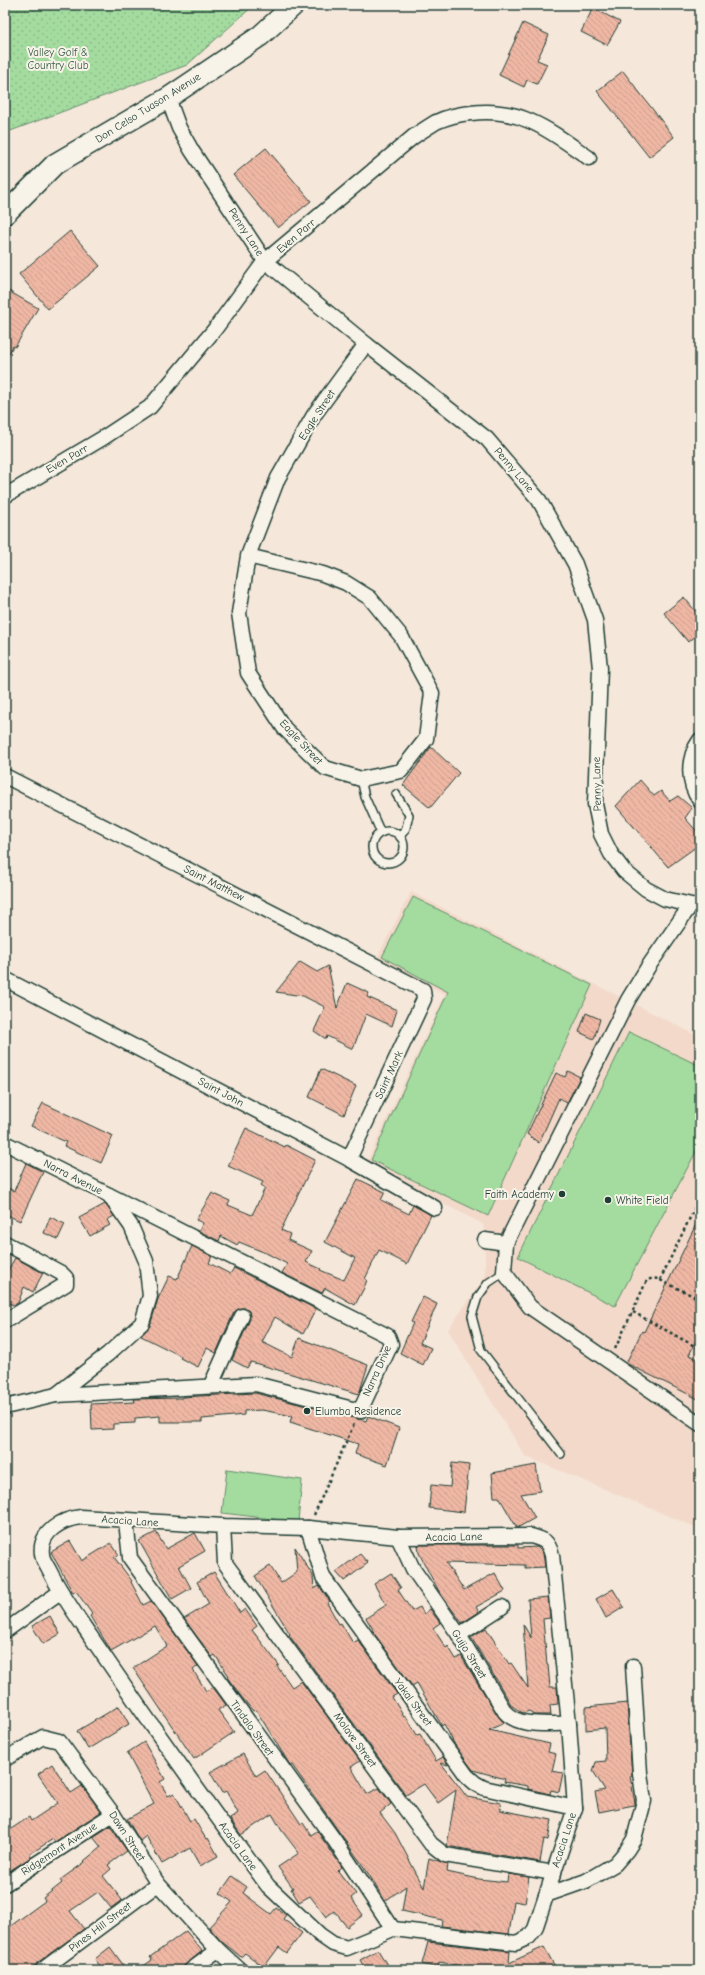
<svg xmlns="http://www.w3.org/2000/svg" width="705" height="1975" viewBox="0 0 705 1975" font-family="'Comic Neue',sans-serif">
  <style>
    .built { fill: #f3d9ca }
    .grass { fill: #a4db9f; stroke: #628c6a }
    .park { fill: url(#park-dots); stroke: #628c6a }
    .building { fill: url(#building-back-hatch); stroke: #1f3d34 }
    .lines { fill: none; stroke-linecap: round; stroke-linejoin: round }
    .lane-casing { stroke: #1f3d34; stroke-width: 10 }
    .street-casing { stroke: #1f3d34; stroke-width: 17 }
    .secondary-casing { stroke: #1f3d34; stroke-width: 23 }
    .path { stroke: #1f3d34; stroke-width: 2.5; stroke-dasharray: 3 3; stroke-linecap: butt }
    .lane { stroke: #f7f3e8; stroke-width: 7 }
    .street { stroke: #f7f3e8; stroke-width: 14 }
    .secondary { stroke: #f7f3e8; stroke-width: 20 }
    .poi-dot { fill: #1f3d34; stroke: #f7f3e8; stroke-width: 1.5 }
    .labels { text-anchor: middle; dominant-baseline: central; stroke-width: 4; stroke-linejoin: round; paint-order: stroke }
    .park-label { font-size: 11px; fill: #3a5d49; stroke: #f7f3e8 }
    .street-label { font-size: 11px; fill: #1f3d34; stroke: #f7f3e8 }
    .poi-label { font-size: 11px; fill: #1f3d34; stroke: #f7f3e8; text-anchor: start }
  </style>
  <defs>
    <pattern id="park-dots" width="8" height="8" patternUnits="userSpaceOnUse"><rect width="8" height="8" fill="#a4db9f"/><path d="M2 2h.1M6 6h.1" fill="none" stroke="#8dbd8a" stroke-width="1.8" stroke-linecap="round"/></pattern>
    <pattern id="building-back-hatch" width="6" height="6" patternUnits="userSpaceOnUse"><rect width="6" height="6" fill="#efb7a4"/><path d="M-1 5l2 2M0 0l6 6M5-1l2 2" fill="none" stroke="#cc9e8e"/></pattern>
  </defs>
  <rect width="100%" height="100%" fill="#f5e7da"/>
  <filter id="ink" filterUnits="userSpaceOnUse"><feTurbulence type="fractalNoise" baseFrequency=".025" numOctaves="2"/><feDisplacementMap in="SourceGraphic" scale="8" xChannelSelector="R" yChannelSelector="G"/><feConvolveMatrix kernelMatrix="1 2 1 2 8 2 1 2 1" color-interpolation-filters="sRGB"/></filter>
  <g filter="url(#ink)">
    <path class="built" d="M411,892l289,145v492l-175,-73 -77,-126 37,-53v-37l-2,-16 -117,-60 79,-170 -69,-34z"/>
    <g class="grass">
      <path d="M413,897l179,88 -104,231 -117,-56 77,-168 -66,-35z"/>
      <path d="M629,1032l71,34v78l-85,162 -97,-49z"/>
      <path d="M227,1469l75,11 -4,42 -76,-9z"/>
    </g>
    <path class="park" d="M5,5h249l-67,60 -182,68z"/>
    <g class="building">
      <path d="M593,8l27,14 -13,23 -26,-13z"/>
      <path d="M523,23l26,12 -12,25 10,4 -10,20 -10,-4 -3,7 -25,-12z"/>
      <path d="M623,71l51,66 -25,20 -52,-66z"/>
      <path d="M266,148l45,53 -33,27 -45,-53z"/>
      <path d="M70,231l30,35 -52,43 -29,-35z"/>
      <path d="M5,289l33,19 -23,39 -2,-1 -8,14z"/>
      <path d="M684,597l16,20v16l-12,9 -24,-29z"/>
      <path d="M431,747l28,26 -29,35 -27,-23z"/>
      <path d="M640,780l14,16 7,-5 9,10 8,-5 14,12 -7,10 15,17v9l-32,23 -52,-61z"/>
      <path d="M300,962l17,10 11,-6 9,42 10,-25 22,10 -2,4 30,13 -5,16 -26,-12 -13,35 -26,-13 -1,3 -12,-8 11,-24 -22,-11 -27,-4z"/>
      <path d="M586,1013l14,6 -6,20 -15,-7z"/>
      <path d="M321,1069l35,17 -12,29 -35,-18z"/>
      <path d="M568,1071l12,6 -13,26 -8,-5 -20,45 -12,-9 29,-61 9,4z"/>
      <path d="M43,1103l70,33 -12,27 -37,-17 2,-4 -35,-16z"/>
      <path d="M246,1128l39,19 1,-2 29,15 -34,70 9,4 -2,6 24,11 -6,11 15,7 -1,1 24,10 11,-22 -30,-16 33,-63 27,13 -4,8 28,14 4,-9 18,10 -24,49 -28,-14 -14,29 2,1 -3,8 -9,17 -30,-17 -3,5 -40,-20 5,-9 -19,-10 -29,-12 -2,3 -16,-9 -2,5 -20,-10 4,-8 -7,-3 16,-27 18,8 -2,4 24,10 13,-27 -4,-3 2,-3 -35,-16z"/>
      <path d="M26,1163l17,9 -23,49 -15,-7v-27l9,4z"/>
      <path d="M105,1204l9,12 -7,4 3,5 -20,11 -11,-18z"/>
      <path d="M700,1216v117l-11,22 11,5v40l-74,-37 16,-32 2,1z"/>
      <path d="M50,1217l15,7 -7,15 -14,-6z"/>
      <path d="M192,1246l20,10 -3,7 21,11 4,-6 82,41 -13,25 -28,-17 -13,25 30,15 7,-19 69,27 -9,29 -108,-32 -4,6 -15,-8 18,-41 -1,-8 -4,-3h-4l-7,4 -18,41 -9,-5 -9,19 -18,-9 1,-2 -40,-20 9,-10 8,-27 11,-23 8,3z"/>
      <path d="M15,1258l28,15 -10,19 -9,-5 -6,16 -4,2 -9,-3v-27z"/>
      <path d="M423,1297l14,7 -17,39 11,5 -8,17 -23,-12 13,-30 -2,-1z"/>
      <path d="M255,1393l103,26 8,2 2,-5 31,12 -12,37 -32,-11 3,-10 -68,-22 2,-6 -30,-6 -18,1v4l-42,4v3h-42v-6l-25,2v5l-22,1v5l-21,1 -1,-26 44,-2 -1,-3 48,-1v-1z"/>
      <path d="M452,1463l17,2 -5,47 -35,-4 2,-23 19,2z"/>
      <path d="M536,1465l4,26 -19,3 14,24 -18,10 -18,-31h-5l-2,-24z"/>
      <path d="M156,1532l10,17 29,-16 10,18 -26,15 12,22 -19,11 -33,-58z"/>
      <path d="M70,1541l12,20 29,-18 8,12 -5,2 18,24 -1,1 12,23 8,-4 47,65 -5,4 13,21 7,-4 13,18 -8,5 16,22 -40,27 -61,-91 34,-22 -12,-20 -44,25 -21,-35 2,-2 -16,-23 -3,2 -22,-41z"/>
      <path d="M418,1545h100v3l19,-1 6,6 2,14 -20,1v-3l-79,-2 18,27 31,-17 10,18 -29,16 3,5 -17,11 -22,-30 -11,-20 -10,-20z"/>
      <path d="M295,1547l18,29 1,13 5,-3 11,15 -3,2 12,21 2,-1 12,20 5,-3 39,54 -5,3 12,20 2,-1 11,19 3,-1 16,27 7,-4 5,8 -7,-2 26,34 34,6 -1,7 52,10 -4,20 -4,-1 -4,23 -93,-16 9,-56 -18,13 -14,-19 -18,11 -117,-160 1,-1 -35,-58 15,-10 11,17 16,-11z"/>
      <path d="M360,1554l8,9 -24,18 -8,-9z"/>
      <path d="M214,1572l26,41 5,-4 12,17 -5,4 27,35 -2,1 15,21 9,-6 59,80 -9,6 16,27 12,-6 12,16 -11,9 15,20 29,55 5,-30 19,6 -1,8 32,7 28,3 1,-8 21,3 -4,26 -11,-2 -5,33 -68,-8 1,-6 -40,-9 4,-25 -21,15 -19,-31 -74,-105h-2l-34,-55 -3,1 -13,-16 -13,-18 2,-1 -14,-21 -3,2 -28,-38 25,-15 -12,-22z"/>
      <path d="M391,1573l10,15 -3,2 14,21 8,-4 4,7 6,-5 10,14 -7,5 13,20 2,-2 8,13 5,-3 37,60 6,7 -15,7 61,14 -2,8 8,2 -4,17 11,2 -4,19 -8,-2 -1,4 -22,-5v-3l-24,-4 1,-3 -32,-9 -17,-23 -12,-23 -2,2 -25,-43 -5,3 -39,-54 1,-1 -8,-13 20,-13 -12,-21z"/>
      <path d="M613,1589l11,18 -18,11 -10,-19z"/>
      <path d="M548,1597l2,21 -7,1 4,46h1l2,22h7l1,17 -8,1 1,10h-16l-6,-4 -5,2 -3,-1 -9,-6 -41,-69 15,-9 23,36 2,-1 17,25 -5,-64 8,14 -3,-39z"/>
      <path d="M50,1616l10,18 -17,10 -11,-18z"/>
      <path d="M627,1703l5,73h-2l5,27 -1,2 -35,7 -4,-20 10,-2 -12,-19 3,-9 10,-1 -1,-33 -19,2v-23z"/>
      <path d="M119,1706l10,18 -41,25 -11,-18z"/>
      <path d="M144,1742l21,37 -5,3 8,14 6,-3 16,28 4,-2 12,20 2,-1 10,18 -18,10 -10,-18 -28,16 -16,-28 -6,5 -13,-22 27,-15 -27,-51z"/>
      <path d="M243,1754l13,22 9,-6 36,54 2,-1 8,12 6,-4 25,36 -4,4 18,23 -5,4 12,17 -16,12 -13,-16 -8,6 -16,-21 -11,6 -8,-13 2,-1 -15,-21 21,-14 -17,-22 -10,-17 -31,21 -11,-16 8,-6 -12,-22 -4,2 -12,-21z"/>
      <path d="M52,1764l19,29 11,-7 19,26 -46,30 -2,-3 -23,15 1,3 -26,17v-41l24,-16 2,4 27,-18 -20,-29z"/>
      <path d="M110,1826l17,25 -19,14 3,4 -8,7 19,24 -11,8 -13,-16 -28,19 14,18 -47,34 -3,7h-29v-40l40,-29 -2,-3 19,-15 -2,-3 25,-18 -1,-1 17,-14 -8,-10z"/>
      <path d="M232,1876l15,11 -4,6 28,21 5,-6 10,7 -3,4 19,14 -15,20 -8,-6 -15,20 -19,-14 -4,4 -20,-16 -12,-14 23,-25 -12,-9z"/>
      <path d="M186,1931l16,20 -19,16 -3,3h-42l14,-10 -2,-3z"/>
      <path d="M428,1942l82,9 -1,12 35,-16 13,23h-70l-48,-8 -1,6 -16,-4z"/>
      <path d="M110,1947l17,23h-24l-8,-11z"/>
      <path d="M378,1950l12,20h-24l-6,-10z"/>
    </g>
    <g class="lines">
      <g class="lane-casing">
        <g id="lane">
          <path d="M361,779l4,18 16,36"/>
          <path d="M396,794l13,21 -3,13 -6,9"/>
          <circle cx="388" cy="847" r="16"/>
          <path d="M504,1272l-16,11 -10,14 -6,19 9,34 80,104"/>
        </g>
      </g>
      <g class="street-casing">
        <g id="street">
          <path d="M168,98l11,30 13,23 73,110 101,83 121,95 52,61 36,64 20,56 5,48 -5,136 6,30 10,20 13,17 22,18 19,10 35,8"/>
          <path d="M5,496l98,-58 47,-31 65,-78 50,-68 148,-124c7,-5 15,-10 23,-15 11,-5 23,-8 35,-9 49,-7 81,19 118,45"/>
          <path d="M248,556l75,18 23,9 24,15 31,38 31,57 -6,46 -25,32 -40,8 -36,-11 -41,-40 -36,-55 -9,-60 9,-57 30,-78 36,-63 52,-71"/>
          <path d="M700,740c-13,18 -13,43 0,61"/>
          <path d="M5,776l418,214 1,9 -75,160"/>
          <path d="M690,906l-42,61 -20,33 -122,243 -2,29 26,35 170,117"/>
          <path d="M5,979l344,180 86,49"/>
          <path d="M5,1143l104,52 22,31 15,35 4,35 -8,27 -34,31 -52,41"/>
          <path d="M485,1240l21,3"/>
          <path d="M5,1243l56,30 5,5v6l-61,37"/>
          <path d="M211,1385l31,-69"/>
          <path d="M5,1407l51,-12 200,-11 104,27 31,-67 -3,-8 -279,-141"/>
          <path d="M81,1517l142,9 85,2 90,9 133,-1c14,4 17,5 21,19l17,169 6,84 -40,121 -6,8 -13,6 -123,-14 -46,19 -14,-4 -13,-9 -52,-49c-61,-82 -120,-165 -177,-249 -15,-22 -30,-43 -42,-67 -2,-4 -7,-11 -7,-16 -3,-22 20,-35 39,-37z"/>
          <path d="M126,1521l4,37 205,283 58,88"/>
          <path d="M223,1526l2,37 206,281 14,11 109,18"/>
          <path d="M308,1528l15,49 144,199 8,7 9,5 91,20"/>
          <path d="M398,1537l15,32 46,66 46,77c14,16 44,11 64,12"/>
          <path d="M5,1631l55,-39"/>
          <path d="M459,1635l43,-28"/>
          <path d="M5,1759l38,-22 16,4 54,73 45,70 60,66 22,20"/>
          <path d="M5,1884l108,-70"/>
          <path d="M546,1895l40,-14 29,-17 12,-14 7,-11 10,-38 -4,-28 -7,-107"/>
          <path d="M42,1970l116,-86"/>
          <path d="M191,1970l27,-20"/>
        </g>
      </g>
      <g class="secondary-casing">
        <path id="secondary" d="M5,214l50,-50 113,-66 92,-62 34,-31"/>
      </g>
      <g class="path">
        <path d="M660,1280l40,-83"/>
        <path d="M633,1312l67,37"/>
        <path d="M615,1349l32,-69 7,-2 6,2 40,19"/>
        <path d="M314,1515l40,-91"/>
      </g>
      <use href="#lane" class="lane"/>
      <use href="#street" class="street"/>
      <use href="#secondary" class="secondary"/>
    </g>
  </g>
  <g class="poi-dot">
    <circle cx="562" cy="1194" r="4"/>
    <circle cx="608" cy="1200" r="4"/>
    <circle cx="307" cy="1411" r="4"/>
  </g>
  <g class="labels">
    <g class="park-label">
      <text x="58" y="52">Valley Golf &amp;<tspan x="58" dy="13">Country Club</tspan></text>
    </g>
    <g class="street-label">
      <text transform="translate(148 108) rotate(-32)">Don Celso Tuason Avenue</text>
      <text transform="translate(246 232) rotate(57)">Penny Lane</text>
      <text transform="translate(296 236) rotate(-40)">Even Parr</text>
      <text transform="translate(317 415) rotate(-57)">Eagle Street</text>
      <text transform="translate(67 459) rotate(-30)">Even Parr</text>
      <text transform="translate(514 470) rotate(50)">Penny Lane</text>
      <text transform="translate(301 742) rotate(47)">Eagle Street</text>
      <text transform="translate(597 784) rotate(-91)">Penny Lane</text>
      <text transform="translate(214 883) rotate(27)">Saint Matthew</text>
      <text transform="translate(389 1075) rotate(-65)">Saint Mark</text>
      <text transform="translate(221 1092) rotate(28)">Saint John</text>
      <text transform="translate(73 1177) rotate(27)">Narra Avenue</text>
      <text transform="translate(377 1371) rotate(-66)">Narra Drive</text>
      <text transform="translate(130 1521) rotate(4)">Acacia Lane</text>
      <text transform="translate(454 1537) rotate(-1)">Acacia Lane</text>
      <text transform="translate(469 1654) rotate(58)">Guijo Street</text>
      <text transform="translate(413 1702) rotate(54)">Yakal Street</text>
      <text transform="translate(252 1728) rotate(54)">Tindalo Street</text>
      <text transform="translate(355 1740) rotate(54)">Molave Street</text>
      <text transform="translate(127 1836) rotate(57)">Dawn Street</text>
      <text transform="translate(564 1840) rotate(-72)">Acacia Lane</text>
      <text transform="translate(238 1846) rotate(54)">Acacia Lane</text>
      <text transform="translate(59 1849) rotate(-33)">Ridgemont Avenue</text>
      <text transform="translate(100 1927) rotate(-37)">Pines Hill Street</text>
    </g>
    <g class="poi-label">
      <text x="554" y="1194" text-anchor="end">Faith Academy</text>
      <text x="616" y="1200">White Field</text>
      <text x="315" y="1411">Elumba Residence</text>
    </g>
  </g>
  <rect width="705" height="1975" fill="none" stroke="#f7f3e8" stroke-width="20"/>
  <rect x="10" y="10" width="685" height="1955" fill="none" stroke="#1f3d34" stroke-width="1.5" filter="url(#ink)"/>
</svg>
